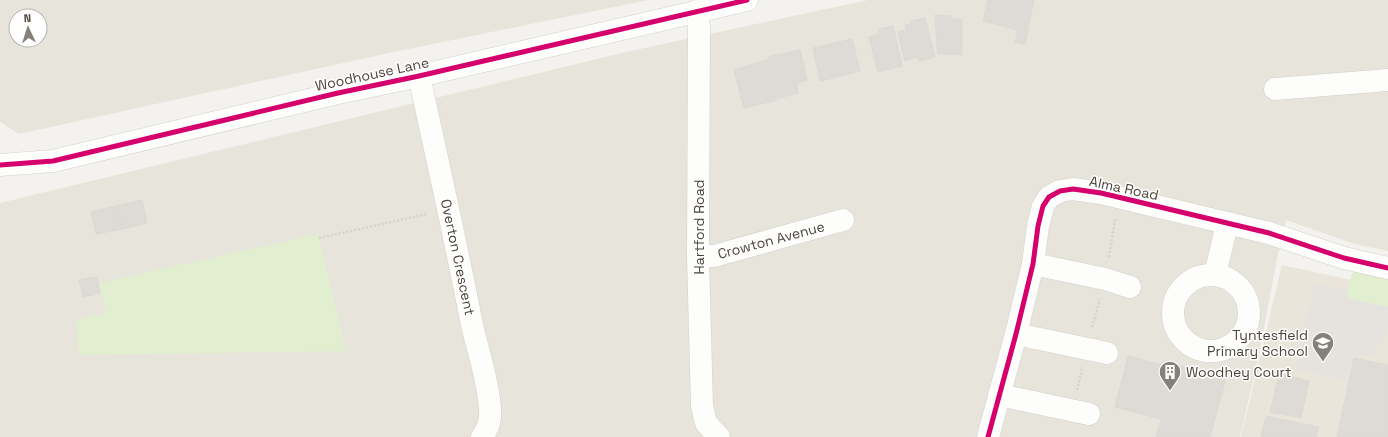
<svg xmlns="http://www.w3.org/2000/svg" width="1388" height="437" viewBox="0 0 1388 437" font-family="'Space Grotesk',sans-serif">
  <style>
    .residential { fill: #e7e4dc; fill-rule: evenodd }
    .education { fill: #eae5da }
    .green { fill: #e1eecf }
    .parking { fill: #e6e3df }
    .building { fill: #dedbd6; stroke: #dcd9d4 }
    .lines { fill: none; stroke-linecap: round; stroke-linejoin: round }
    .minor-casing { stroke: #d2d0cb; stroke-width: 23 }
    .path { stroke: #d3d2cc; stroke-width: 2.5; stroke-dasharray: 2 2; stroke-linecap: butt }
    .minor { stroke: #fdfdfc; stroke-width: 22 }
    .cycleway-casing { stroke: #fff; stroke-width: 8 }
    .cycleway { stroke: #d6006c; stroke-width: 5 }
    .labels { text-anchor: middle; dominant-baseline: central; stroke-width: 3; stroke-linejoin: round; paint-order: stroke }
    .street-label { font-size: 14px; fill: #4b4439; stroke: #fff }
    .poi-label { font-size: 14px; fill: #4b4439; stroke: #fff; text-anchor: end }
  </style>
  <rect width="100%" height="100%" fill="#f4f2ee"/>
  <g class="residential">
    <path d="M0,0h648l-259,53 -370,81 -19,-12zM16,16h24v24h-24z"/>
    <path d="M868,0h520v251l-33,-7 -69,-24 -8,33 -19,102 -19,82h-1240v-234l626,-151z"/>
  </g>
  <path class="education" d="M1282,265l106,23v149h-147z"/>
  <g class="green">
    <path d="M318,234l28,117 -267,4 -3,-35 30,-7 -7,-30z"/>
    <path d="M1353,269l35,7v31l-42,-9z"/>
  </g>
  <path class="parking" d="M1315,283l33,8 -1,7 41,9v17l-4,20 -7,-1 -3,15 -22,-4 -6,27 -51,-12z"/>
  <g class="building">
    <path d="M988,0h46l-9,44 -10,-2 3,-12 -35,-9z"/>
    <path d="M935,15l16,1 1,3h10v36l-24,-1 -1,-7z"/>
    <path d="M925,18l10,39 -15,4 -3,-4 -12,4 -7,-29 8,-2 -1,-5 7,-1 -1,-3z"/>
    <path d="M893,26l9,40 -24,6 -9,-35 10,-3v-5z"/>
    <path d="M852,39l8,32 -40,10 -7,-33z"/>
    <path d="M800,50l7,30 -10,3 1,10 -20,5 -10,-41z"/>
    <path d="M767,60l10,40 -33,8 -10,-38z"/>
    <path d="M142,200l5,23 -25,6 -6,-23z"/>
    <path d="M116,206l6,23 -26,5 -5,-22z"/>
    <path d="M97,277l3,16 -17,4 -4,-17z"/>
    <path d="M1128,356l34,9 1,-4 63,17 -16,59h-54l5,-18 -46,-12z"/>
    <path d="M1354,358l34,7v72h-51z"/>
    <path d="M1279,374l30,7 -8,37 -31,-6z"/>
    <path d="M1266,416l53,11 -3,10h-55z"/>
  </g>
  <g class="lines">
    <g class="minor-casing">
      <g id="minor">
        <path d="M697,11l2,16 -1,230 4,149 4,17 13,14"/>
        <path d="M419,76c18,81 36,162 52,244 6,29 17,58 19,89 1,10 -2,20 -8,28"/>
        <path d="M1275,89l113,-9"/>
        <path d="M0,165l53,-4 285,-68 81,-17 328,-76"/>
        <path d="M698,257l16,-1 129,-36"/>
        <path d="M1033,264l72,15 25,8"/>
        <circle cx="1211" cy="313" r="38"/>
        <path d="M1215,275l12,-51"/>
        <path d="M1016,334l91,19"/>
        <path d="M999,395l90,19"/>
        <path d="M988,437l28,-103 17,-70 5,-38 5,-20 6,-9 11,-6 13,-2 28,4 168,40 75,25 44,10"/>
      </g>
    </g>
    <g class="path">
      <path d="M319,238l108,-24"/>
      <path d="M1109,257l6,-38"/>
      <path d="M1092,327l8,-28"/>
      <path d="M1077,390l5,-21"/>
    </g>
    <use href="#minor" class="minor"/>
    <g class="cycleway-casing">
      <g id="cycleway">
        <path d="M0,165l53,-4 285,-68 81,-17 328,-76"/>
        <path d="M988,437l28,-103 17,-70 5,-38 5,-20 6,-9 11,-6 13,-2 28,4 168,40 75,25 44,10"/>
      </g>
    </g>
    <use href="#cycleway" class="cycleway"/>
  </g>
  <defs>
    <g id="school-pin" transform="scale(1.15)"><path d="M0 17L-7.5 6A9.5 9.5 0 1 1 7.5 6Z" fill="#868178" stroke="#fff"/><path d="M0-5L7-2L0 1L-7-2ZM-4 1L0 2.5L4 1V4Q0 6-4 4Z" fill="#fff"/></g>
    <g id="building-pin" transform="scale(1.15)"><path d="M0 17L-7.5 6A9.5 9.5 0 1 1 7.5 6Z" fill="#868178" stroke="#fff"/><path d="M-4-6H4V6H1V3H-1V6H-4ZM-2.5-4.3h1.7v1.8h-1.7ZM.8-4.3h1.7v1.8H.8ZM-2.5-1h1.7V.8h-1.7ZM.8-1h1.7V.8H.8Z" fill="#fff"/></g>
  </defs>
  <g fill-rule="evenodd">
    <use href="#school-pin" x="1323" y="343"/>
    <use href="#building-pin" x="1170" y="372"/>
  </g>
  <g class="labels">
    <g class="street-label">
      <text transform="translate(372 74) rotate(-12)">Woodhouse Lane</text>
      <text transform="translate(1124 188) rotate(12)">Alma Road</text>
      <text transform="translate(699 227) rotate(-90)">Hartford Road</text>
      <text transform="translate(771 240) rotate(-15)">Crowton Avenue</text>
      <text transform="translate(458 257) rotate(78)">Overton Crescent</text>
    </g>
    <g class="poi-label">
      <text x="1308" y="335">Tyntesfield<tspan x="1308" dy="16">Primary School</tspan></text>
      <text x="1186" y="372" text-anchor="start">Woodhey Court</text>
    </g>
  </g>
  <g transform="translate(28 28) rotate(356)"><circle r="19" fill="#ffffff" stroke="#b7b4b0"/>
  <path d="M0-3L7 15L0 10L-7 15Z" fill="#868178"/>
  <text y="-6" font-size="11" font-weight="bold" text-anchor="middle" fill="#4b4439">N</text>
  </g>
</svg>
